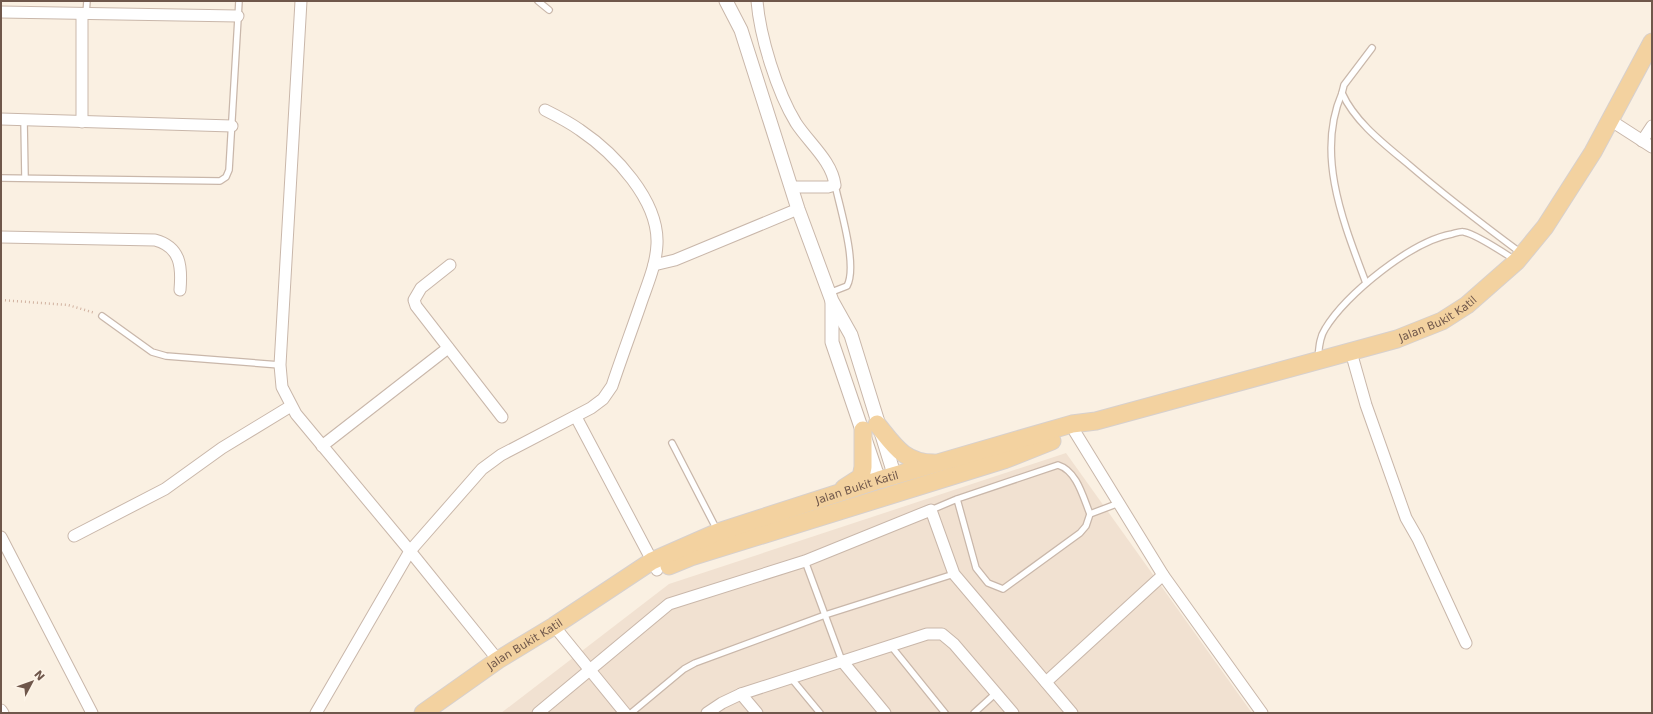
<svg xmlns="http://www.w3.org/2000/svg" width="1653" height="714" viewBox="0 0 1653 714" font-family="'DejaVu Sans',sans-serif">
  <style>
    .residential { fill: #f1e1d1 }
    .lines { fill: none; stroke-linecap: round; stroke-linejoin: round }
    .service-casing { stroke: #c9b7aa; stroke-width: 8 }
    .minor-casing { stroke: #c9b7aa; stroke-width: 13 }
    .tertiary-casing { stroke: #c9b7aa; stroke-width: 15 }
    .primary-casing { stroke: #d7d0cd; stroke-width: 19 }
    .path { stroke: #d1b2a0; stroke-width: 2.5; stroke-dasharray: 1 3; stroke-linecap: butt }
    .service { stroke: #fff; stroke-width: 5.5 }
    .minor { stroke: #fff; stroke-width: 11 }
    .tertiary { stroke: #fff; stroke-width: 13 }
    .primary { stroke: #f3d2a0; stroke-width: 17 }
    .labels { text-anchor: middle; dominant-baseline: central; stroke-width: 4; stroke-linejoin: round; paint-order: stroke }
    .street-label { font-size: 11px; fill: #6f574b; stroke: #fdf4e8 }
  </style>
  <rect width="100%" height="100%" fill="#faf0e2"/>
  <path class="residential" d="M1066,453l186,260h-751l168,-129z"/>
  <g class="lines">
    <g class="service-casing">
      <g id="service">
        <path d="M538,1l11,9"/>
        <path d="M86,14l1,-13"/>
        <path d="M1372,48l-28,37 -2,8c13,29 42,51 66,71 36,31 74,60 113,89"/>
        <path d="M1342,93c-27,62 2,131 24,190"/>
        <path d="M24,120l1,58"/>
        <path d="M1,178l219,3 6,-4 3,-7 10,-169"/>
        <path d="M829,293l18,-7c11,-20 -7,-78 -12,-101"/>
        <path d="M102,316l50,36 14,4 114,9"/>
        <path d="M1318,359c1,-10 1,-21 7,-30 21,-35 87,-88 127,-95 4,-1 9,-3 12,-2 12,2 40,21 51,28"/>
        <path d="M672,443l45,87"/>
        <path d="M931,510l26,-11 101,-34c19,6 25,32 32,49l-4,12 -6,7 -77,56 -15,-6 -12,-15 -19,-69"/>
        <path d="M1090,514l29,-11"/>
        <path d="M805,561l37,100"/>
        <path d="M891,646l54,67"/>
        <path d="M791,678l29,35"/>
        <path d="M631,713l53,-44 11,-6 130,-48 129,-41"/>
        <path d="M974,713l22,-20"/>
      </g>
    </g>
    <g class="minor-casing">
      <g id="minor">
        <path d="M301,1l-21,364 2,22 14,27 114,137 88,109"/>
        <path d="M757,1c3,36 20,91 39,122 13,20 36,38 39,62l-7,2h-37"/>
        <path d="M1,12l237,4"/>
        <path d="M82,14v108"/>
        <path d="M1,119l231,7"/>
        <path d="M1610,120l42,27"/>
        <path d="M1642,141l10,-15"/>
        <path d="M1,237l154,3c26,7 27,27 25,50"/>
        <path d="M450,265l-29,23 -7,12 2,6 86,111"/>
        <path d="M654,265l21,-5 123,-51"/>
        <path d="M1351,352l15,53 40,113 12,21 48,104"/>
        <path d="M576,417l81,153"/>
        <path d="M1072,424l3,8 88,143 99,138"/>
        <path d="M322,446l126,-98"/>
        <path d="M74,536l91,-47 57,-41 69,-42"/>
        <path d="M1,537l91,176"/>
        <path d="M554,626l71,87"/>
        <path d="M842,661l43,52"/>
        <path d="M1046,682l117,-107"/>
        <path d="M741,694l16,19"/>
        <path d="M1,710l2,3"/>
        <path d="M316,713l94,-162 72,-82 19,-14 90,-47 12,-9 9,-13c9,-27 19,-54 28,-80 7,-21 16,-40 17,-62 2,-44 -43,-91 -77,-114 -11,-8 -23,-14 -35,-20"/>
        <path d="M538,713l131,-109 136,-43 126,-51 23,64 118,139"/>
        <path d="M707,713l15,-10 19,-9 186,-60h15l12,10 59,69"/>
      </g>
    </g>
    <g class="tertiary-casing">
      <g id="tertiary">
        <path d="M726,1l15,29 57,179 34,92 19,34 44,142"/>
        <path d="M832,302v40l47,138"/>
      </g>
    </g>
    <g class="primary-casing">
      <g id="primary">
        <path d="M877,424c17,21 27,39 57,39"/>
        <path d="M844,488l17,-11 2,-10v-37"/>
        <path d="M669,566l22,-9 313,-97 48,-19"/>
        <path id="s1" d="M423,713l75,-53 56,-34 98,-65 66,-29 161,-52 193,-56 24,-3 301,-82 45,-18 25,-16 50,-44 28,-34 48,-75 59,-110"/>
      </g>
    </g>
    <path class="path" d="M1,300l67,5 27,8"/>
    <use href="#service" class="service"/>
    <use href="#minor" class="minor"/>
    <use href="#tertiary" class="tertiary"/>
    <use href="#primary" class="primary"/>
  </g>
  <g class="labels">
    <g class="street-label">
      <text stroke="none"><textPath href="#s1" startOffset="1099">Jalan Bukit Katil</textPath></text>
      <text stroke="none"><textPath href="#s1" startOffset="493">Jalan Bukit Katil</textPath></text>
      <text stroke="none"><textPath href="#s1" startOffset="123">Jalan Bukit Katil</textPath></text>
    </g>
  </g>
  <rect width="1653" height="714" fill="none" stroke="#6f574b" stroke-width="4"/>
  <g transform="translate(32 682) rotate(49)" stroke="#fdf4e8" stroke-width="3" paint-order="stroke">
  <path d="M0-3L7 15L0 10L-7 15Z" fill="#6f574b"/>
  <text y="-6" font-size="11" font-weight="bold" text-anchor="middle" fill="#6f574b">N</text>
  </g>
</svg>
